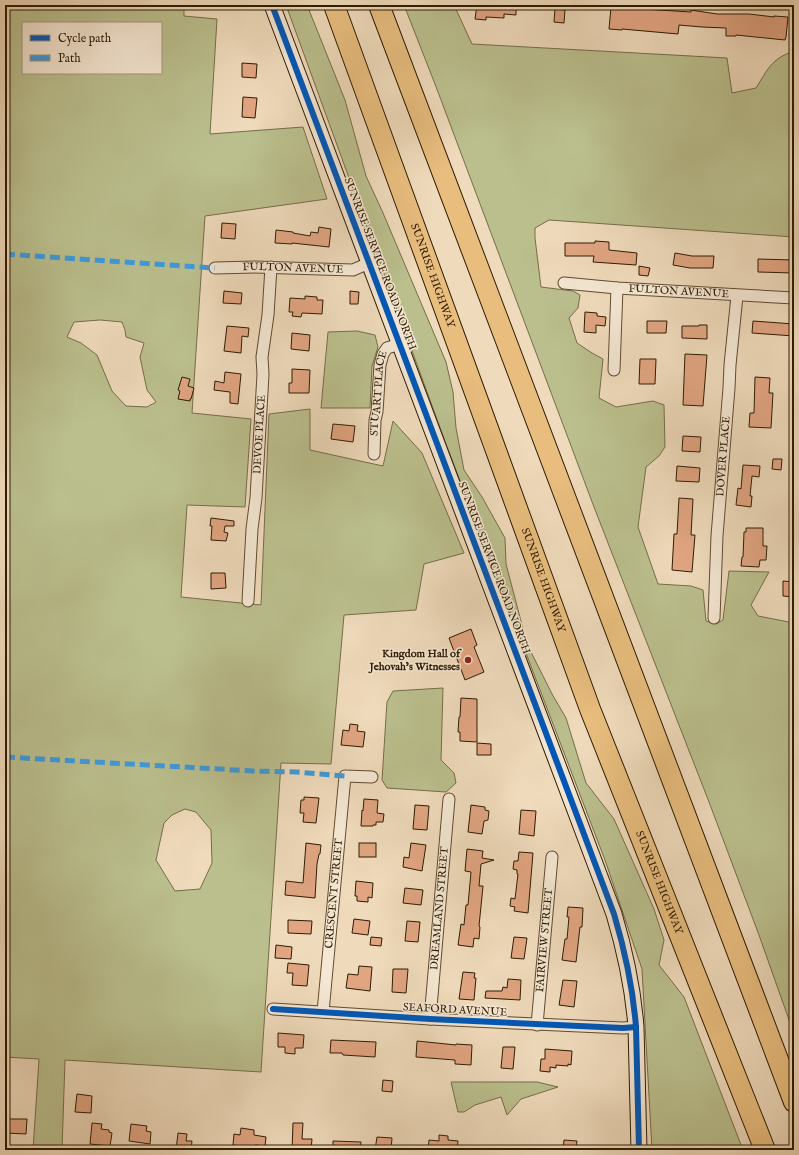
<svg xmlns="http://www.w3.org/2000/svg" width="799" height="1155" viewBox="0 0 799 1155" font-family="'IM FELL English',serif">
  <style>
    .green { fill: #bbbf8e; stroke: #746e48; fill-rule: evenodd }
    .building { fill: #e1a582; stroke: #2e1c02 }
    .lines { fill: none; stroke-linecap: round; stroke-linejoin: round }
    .street-casing { stroke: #5e4c30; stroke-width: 13 }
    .secondary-casing { stroke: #2e1c02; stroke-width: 17 }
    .highway-casing { stroke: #2e1c02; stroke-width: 22 }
    .street { stroke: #f5e7d3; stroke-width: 11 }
    .secondary { stroke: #f5e7d3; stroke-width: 15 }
    .highway { stroke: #e8bd7e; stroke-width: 20 }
    .quiet { stroke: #3d9bdd; stroke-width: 5; stroke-dasharray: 10 5; stroke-linecap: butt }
    .cycleway-casing { stroke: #f5e7d3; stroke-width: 8 }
    .cycleway { stroke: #0057b8; stroke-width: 6 }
    .poi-dot { fill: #8f2418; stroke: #f5e7d3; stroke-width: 1.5 }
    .labels { text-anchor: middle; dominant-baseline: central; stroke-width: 3; stroke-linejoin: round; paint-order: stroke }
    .street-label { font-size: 11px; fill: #2e1c02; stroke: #f5e7d3 }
    .poi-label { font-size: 11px; font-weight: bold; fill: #2e1c02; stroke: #f5e7d3; text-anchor: end }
  </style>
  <rect width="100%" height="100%" fill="#efdabb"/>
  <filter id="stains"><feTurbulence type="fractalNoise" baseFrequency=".005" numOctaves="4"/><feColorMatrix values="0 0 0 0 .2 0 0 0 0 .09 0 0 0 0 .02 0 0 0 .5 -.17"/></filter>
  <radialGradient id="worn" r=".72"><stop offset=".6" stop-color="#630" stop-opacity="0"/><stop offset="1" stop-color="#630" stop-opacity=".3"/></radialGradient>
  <g class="green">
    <path d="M5,5h179v11l33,3 -7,115 93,-7 24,72 -122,17 -13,197 59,6 -6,88 -58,-2 -6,92 80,8 8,-191 41,-5v41l73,16 10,-45 29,32 42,100 -40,11 -8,46 -72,5 -13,149 -50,-1 -20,309 -196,-12 -3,90h-29l6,-91 -34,-2zM23,23h138v50h-138zM100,320l22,2 3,8 1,7 18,6 -4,14 7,33 9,12 -9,5 -21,-1 -14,-15 -15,-36 -16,-12 -14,-6 7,-15zM185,809l11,3 15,18 1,33 -12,26 -25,2 -19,-31 8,-37 8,-8z"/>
    <path d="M286,5h21l38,95 21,76 17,37 63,149 7,30 3,36 8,42 18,27 23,41 1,26 21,80 25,50 14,24 20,65 28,36 40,90 10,31 -5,25 25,32 59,153h-91l-10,-181 -37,-109 -159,-416z"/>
    <path d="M404,5h50l18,39 255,14 5,35 24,-5c12,-19 15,-29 38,-37v186l-245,-17 -14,8v10l6,49 32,4 7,4 -2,13 -9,10 8,25 15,10 11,6 -4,39 17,9 37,-6 11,4 1,42 -6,9 -13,11 -8,60 20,57 33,2 12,4 3,31 10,3 7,-4 6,-49 40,1 -18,33 7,11 36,7v411l-35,-99 -50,-133 -115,-295 -159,-423z"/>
    <path d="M357,331l18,4 3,12 -6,19 -2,42h-49l7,-76z"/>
    <path d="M443,688l-2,72 13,13 2,10 -10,9 -59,-4 -5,-8 5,-78 6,-11z"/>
    <path d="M451,1082h86l21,5 -37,12 -14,16 -6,-18 -26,8 -11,7h-6z"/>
  </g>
  <g class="building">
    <path d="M477,5h39v10l-12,-1v4l-18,-1v3l-11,-1z"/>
    <path d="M611,7l80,5v-2l26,4h32l25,3v-1l14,1 -2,20 -1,3 -49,-5v1h-10v-8l-24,-1 -23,-2 -1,9 -56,-5v1l-13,-1z"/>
    <path d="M555,9l10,1 -1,13 -10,-1z"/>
    <path d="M242,63l15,1 -1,14 -14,-1z"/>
    <path d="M243,97l14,1 -2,20 -13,-1z"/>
    <path d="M222,223l14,1 -1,15 -14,-1z"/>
    <path d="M319,227l12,2 -2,18 -37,-4v1l-17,-1 1,-13 17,2v1l17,3 1,-4 7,1z"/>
    <path d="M595,241l14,1v8l28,3 -1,12 -43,-3 1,-6h-29v-13h30z"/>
    <path d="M675,253l17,3h22l-1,12h-23l-17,-3z"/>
    <path d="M758,259l36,1v13l-36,-1z"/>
    <path d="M639,266l11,2 -2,8 -9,-1z"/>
    <path d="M224,291l18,2 -1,11 -18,-1z"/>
    <path d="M350,291l9,1 -1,12h-8z"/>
    <path d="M305,296l12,1v3h6l-1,14 -20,-1 -1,4 -9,-1 1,-4h-4l1,-14 15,1z"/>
    <path d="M585,312l12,1v3l9,1 -1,9 -9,-1v8l-12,-1z"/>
    <path d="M647,321h20l-1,12h-19z"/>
    <path d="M753,321l41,3v12l-42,-3z"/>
    <path d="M699,325h8v14l-25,-1v-12h17z"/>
    <path d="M227,326l22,2 -1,9 -6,-1 -1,17 -17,-2z"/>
    <path d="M292,333l18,2 -1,16 -18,-2z"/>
    <path d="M685,354l22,1 -4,51 -20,-1z"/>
    <path d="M640,359h16l-1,25h-16z"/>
    <path d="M292,369l18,1 -1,23h-20v-10h3z"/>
    <path d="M225,372l16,2 -3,30 -8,-1v-11l-16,-2 1,-9 9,2z"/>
    <path d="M182,377l8,2 -2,7 6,2 -3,11h-1v2l-12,-2 2,-8 -2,-1z"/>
    <path d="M755,377l15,1 -1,15h4l-2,35 -22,-1 1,-14h4z"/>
    <path d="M333,424l22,2 -2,16 -22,-3z"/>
    <path d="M683,436l18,1 -1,15 -18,-1z"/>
    <path d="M773,459h9l-1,11 -9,-1z"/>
    <path d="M743,465l17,1 -1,11 -7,-1 -2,20h2l-1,11 -15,-2 2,-17 3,1z"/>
    <path d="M677,466l23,2 -1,14 -23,-1z"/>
    <path d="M679,498l14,1 -2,36h4l-3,37 -20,-2 2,-36h3z"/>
    <path d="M211,518l23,3v5h-9l-1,6 4,1 -2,8 -15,-1 1,-14h-2z"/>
    <path d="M746,528h17v18h4l-1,14h-6l-1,7 -18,-1 1,-9h1l1,-25h2z"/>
    <path d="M211,573h14l1,15 -15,1z"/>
    <path d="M783,581l11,1v15l-11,-1z"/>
    <path d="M471,629l6,16 -3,2 10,25 -19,8 -16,-42z"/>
    <path d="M461,698l16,1v43l-17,-1v-9h-2l1,-15h1z"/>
    <path d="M350,724l8,1 -1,6 8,1 -2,15 -22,-2 2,-15 6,1z"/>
    <path d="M477,743l14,1v11h-14z"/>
    <path d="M304,797l15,1 -3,25 -13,-1 1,-9h-4l1,-13h3z"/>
    <path d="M364,799l14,1 -1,13 7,1 -1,8h-7v3h-3v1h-12l1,-16 1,1z"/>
    <path d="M415,805l14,1 -2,24 -14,-1z"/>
    <path d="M471,805l14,2v3l4,1 -1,9 -4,1 -2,13 -14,-2z"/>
    <path d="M521,810l15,1 -2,25 -15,-2z"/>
    <path d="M306,843l15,2 -1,9h-1l-2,10 -2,34 -30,-3 1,-14 17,2z"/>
    <rect x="359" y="843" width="17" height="14"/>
    <path d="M411,843l15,2 -4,26 -19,-4 1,-10 5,1z"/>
    <path d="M467,849l16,2 -1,7 12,2 -13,4 -2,22h4l-4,40 1,1 -1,12 -5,-1 -1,9 -15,-2 3,-21 3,1 2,-20h2l3,-33 -6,-1z"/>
    <path d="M519,852l14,1 -5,60 -14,-2 1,-4 -5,-1 1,-8 4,1 3,-25h-1v-4l-4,-1 1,-8h4z"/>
    <path d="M356,881l17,2 -1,15 -4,-1v5l-11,-1v-5h-2z"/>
    <path d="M405,888l18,2 -2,15 -18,-2z"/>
    <path d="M568,907l15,1 -1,19h-2l-4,35 -14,-2 3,-21h2l2,-22h-2z"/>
    <path d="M354,919l16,2 -2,14 -16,-2z"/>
    <path d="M288,920l24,1 -1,13 -23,-1z"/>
    <path d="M407,921l13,1 -2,20 -13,-1z"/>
    <path d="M371,937l11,1 -1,8 -11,-1z"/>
    <path d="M514,937l13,1 -3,21 -13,-1z"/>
    <path d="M276,945l16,2 -1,12 -16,-1z"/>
    <path d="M288,963l21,2 -2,21 -15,-1 1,-12h-6z"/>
    <path d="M359,966l13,1 -2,24 -24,-3 2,-14 10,1z"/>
    <path d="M393,969h15l-2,24 -14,-1z"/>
    <path d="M463,972l12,1 -1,5h2l-2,22 -15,-1z"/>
    <path d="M508,979l13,1 -1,20 -35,-2 1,-7h16l1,-4 4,1z"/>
    <path d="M563,980l14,1 -3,26 -15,-2z"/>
    <path d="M278,1033l26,2 -1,13h-8v6l-10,-1v-6h-7z"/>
    <path d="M331,1040l45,2 -1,15 -32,-2 -1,-2h-12z"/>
    <path d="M417,1041l39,4v-1l16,1 -1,20 -16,-1v-4l-39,-3z"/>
    <path d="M503,1047h12l-2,22 -12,-1z"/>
    <path d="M545,1049l27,2 -1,14 -3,-1v2l-12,-1v3l-6,-1v5l-10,-1 1,-12h4z"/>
    <path d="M383,1080l10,1 -1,11 -10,-1z"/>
    <path d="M77,1094l15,2 -1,17 -16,-1z"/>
    <path d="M5,1119h22l-1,15 -21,-1z"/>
    <path d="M92,1123l10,1 -1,5 8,1v2l3,1 -2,13 -20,-2z"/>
    <path d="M293,1123h10l-1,16h10l-1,11h-19z"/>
    <path d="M131,1124l16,2 -1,5 5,1 -1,12 -21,-3z"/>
    <path d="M241,1128l13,2v5l12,2 -1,9 -10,-1v3l-22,-3 1,-11 6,1z"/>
    <path d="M178,1133l9,1 -1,7h6l-1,9h-15z"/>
    <path d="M439,1135l9,1v4l10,1 -1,9h-29l1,-10 10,1z"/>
    <path d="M377,1137l15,1 -1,12h-16z"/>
    <path d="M564,1140l13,1 -1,9h-13z"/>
    <path d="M333,1141l28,1 -1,8h-27z"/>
  </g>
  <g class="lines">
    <g class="street-casing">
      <g id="street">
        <path id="s1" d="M215,268l40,-1 98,3 16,-7"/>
        <path id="s2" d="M564,283l53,5 177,10"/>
        <path d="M614,370l3,-82"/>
        <path id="s3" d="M374,454l1,-34 2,-8 3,-47 3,-11 4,-6 13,-4"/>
        <path id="s4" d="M248,601l4,-72 4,-31 7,-124 -1,-17 6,-42 3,-48"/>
        <path id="s5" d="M714,618l3,-82 12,-148 1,-23 7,-69"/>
        <path d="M273,1009l157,10 193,9 13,-1"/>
        <path id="s6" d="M323,1012l22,-236 27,1"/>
        <path id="s7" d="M430,1019l19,-220"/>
        <path id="s8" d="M537,1025l15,-168"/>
      </g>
    </g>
    <g class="secondary-casing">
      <path id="secondary" d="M272,5l342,909c11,37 19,74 22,113l3,123"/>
    </g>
    <g class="highway-casing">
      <g id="highway">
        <path id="s9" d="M334,5l256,704 175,441"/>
        <path d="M379,5l415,1097"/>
      </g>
    </g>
    <use href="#street" class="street"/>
    <use href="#secondary" class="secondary"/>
    <use href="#highway" class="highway"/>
    <g class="quiet">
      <path d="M5,254l210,14"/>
      <path d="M5,757l249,14 42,1 49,4"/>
    </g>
    <g class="cycleway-casing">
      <g id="cycleway">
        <path d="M272,5l342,909c11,37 19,74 22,113l3,123"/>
        <path d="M273,1009l157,10 193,9 13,-1"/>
      </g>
    </g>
    <use href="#cycleway" class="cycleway"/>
  </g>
  <circle class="poi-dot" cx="468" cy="660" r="4"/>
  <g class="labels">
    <g class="street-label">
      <text transform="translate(380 264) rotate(69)">SUNRISE SERVICE ROAD NORTH</text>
      <text stroke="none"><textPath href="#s1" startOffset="78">FULTON AVENUE</textPath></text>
      <text stroke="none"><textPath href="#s9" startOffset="288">SUNRISE HIGHWAY</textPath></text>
      <text stroke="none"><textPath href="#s2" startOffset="115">FULTON AVENUE</textPath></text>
      <text stroke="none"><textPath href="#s3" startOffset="61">STUART PLACE</textPath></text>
      <text stroke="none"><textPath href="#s4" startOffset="167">DEVOE PLACE</textPath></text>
      <text stroke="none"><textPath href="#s5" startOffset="162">DOVER PLACE</textPath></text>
      <text transform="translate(494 568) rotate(69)">SUNRISE SERVICE ROAD NORTH</text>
      <text stroke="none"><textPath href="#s9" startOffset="612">SUNRISE HIGHWAY</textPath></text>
      <text stroke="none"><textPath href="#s9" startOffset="936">SUNRISE HIGHWAY</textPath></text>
      <text stroke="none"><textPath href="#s6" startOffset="119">CRESCENT STREET</textPath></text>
      <text stroke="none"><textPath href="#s7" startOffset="111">DREAMLAND STREET</textPath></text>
      <text stroke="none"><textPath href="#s8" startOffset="85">FAIRVIEW STREET</textPath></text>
      <text transform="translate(455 1010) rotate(3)">SEAFORD AVENUE</text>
    </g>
    <g class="poi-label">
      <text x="460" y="654">Kingdom Hall of<tspan x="460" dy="13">Jehovah’s Witnesses</tspan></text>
    </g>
  </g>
  <rect width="799" height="1155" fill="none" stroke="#efdabb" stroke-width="20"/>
  <rect x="6" y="6" width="787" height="1143" fill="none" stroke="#2e1c02" stroke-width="2"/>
  <rect x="10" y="10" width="779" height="1135" fill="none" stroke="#2e1c02"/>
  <rect x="22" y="22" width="140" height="52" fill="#f5e7d3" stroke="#a5967f"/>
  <rect x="30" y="35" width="20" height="6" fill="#0057b8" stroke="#a5967f"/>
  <text x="58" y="42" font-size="12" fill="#2e1c02">Cycle path</text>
  <rect x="30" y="55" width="20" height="6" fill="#3d9bdd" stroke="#a5967f"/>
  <text x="58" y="62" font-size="12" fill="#2e1c02">Path</text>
  <rect width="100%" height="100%" filter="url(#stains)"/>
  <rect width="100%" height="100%" fill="url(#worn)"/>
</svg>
